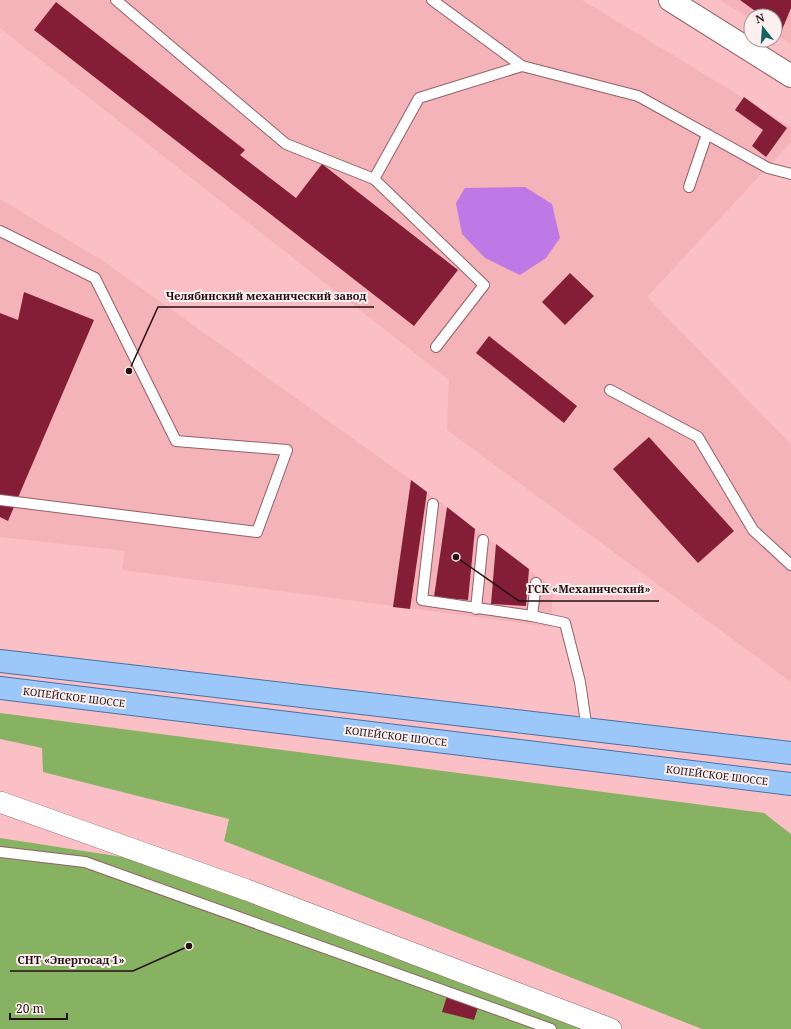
<svg xmlns="http://www.w3.org/2000/svg" width="791" height="1029" viewBox="0 0 791 1029" font-family="'Noto Serif',serif">
  <style>
    .built { fill: #f4b2b9 }
    .green { fill: #86b262 }
    .water { fill: #bf79e7 }
    .building { fill: #831e36 }
    .lines { fill: none; stroke-linecap: round; stroke-linejoin: round }
    .service-casing { stroke: #936066; stroke-width: 12 }
    .minor-casing { stroke: #936066; stroke-width: 22 }
    .tertiary-casing { stroke: #936066; stroke-width: 24 }
    .primary-casing { stroke: #4771a6; stroke-width: 24 }
    .service { stroke: #fff; stroke-width: 10 }
    .minor { stroke: #fff; stroke-width: 21 }
    .tertiary { stroke: #fff; stroke-width: 22 }
    .primary { stroke: #9cc8f9; stroke-width: 22 }
    .labels { text-anchor: middle; dominant-baseline: central; stroke-width: 4; stroke-linejoin: round; paint-order: stroke }
    .street-label { font-size: 10px; fill: #251114; stroke: #fbeff0 }
    .leader { fill: none; stroke: #251114; stroke-width: 1.5 }
    .callout-dot { fill: #251114; stroke: #fbeff0; stroke-width: 1.5 }
    .callout-label { font-size: 11px; text-anchor: middle; font-weight: bold; fill: #251114; stroke: #fbeff0; stroke-width: 4; stroke-linejoin: round; paint-order: stroke }
  </style>
  <rect width="100%" height="100%" fill="#fac0c6"/>
  <g class="built">
    <path d="M0,0h582l209,127v15l-144,155 144,147v238l-344,-252 2,-50 -449,-352z"/>
    <path d="M720,0h71v44l-16,-10v-18h-24v3z"/>
    <path d="M0,199l103,62 308,219 142,108 -2,39 -429,-57 3,-19 -125,-14z"/>
  </g>
  <g class="green">
    <path d="M0,713l764,100 27,21v195h-89l-478,-188 5,-22 -186,-47 -1,-24 -42,-9z"/>
    <path d="M0,838l161,25 435,166h-596z"/>
  </g>
  <path class="water" d="M525,187l27,17 8,34 -14,20 -26,17 -35,-17 -23,-24 -6,-31 9,-15z"/>
  <g class="building">
    <path d="M740,0h51v8l-9,22 -7,-5v-9h-13z"/>
    <path d="M56,2l189,148 -5,5 56,43 26,-34 136,106 -44,56 -380,-296z"/>
    <path d="M744,97l43,31 -21,29 -14,-11 11,-16 -28,-20z"/>
    <path d="M570,273l24,23 -29,29 -23,-23z"/>
    <path d="M24,292l70,28 -86,201 -8,-4v-204l18,7z"/>
    <path d="M489,336l88,70 -13,17 -88,-70z"/>
    <path d="M649,437l85,94 -36,32 -85,-94z"/>
    <path d="M411,480l16,12 -17,117 -17,-2z"/>
    <path d="M447,507l28,22 -7,71 -34,-3z"/>
    <path d="M496,544l33,25 -3,37 -35,-2z"/>
    <path d="M447,996l32,8 -5,16 -32,-8z"/>
  </g>
  <g class="lines">
    <g class="service-casing">
      <g id="service">
        <path d="M116,0l170,144 88,35 45,-81 103,-32 116,30 130,72 23,6"/>
        <path d="M432,0l90,66"/>
        <path d="M374,179l110,106 -48,62"/>
        <path d="M689,187l18,-53"/>
        <path d="M0,231l95,47 81,163 111,9 -30,82 -257,-32"/>
        <path d="M610,390l88,47 55,93 38,35"/>
        <path d="M433,504l-11,96 110,16 33,7 15,59 7,48"/>
        <path d="M476,609l7,-69"/>
        <path d="M532,616l4,-33"/>
        <path d="M0,852l85,10 466,167"/>
      </g>
    </g>
    <g class="minor-casing">
      <path id="minor" d="M0,802l247,88 364,139"/>
    </g>
    <g class="tertiary-casing">
      <path id="tertiary" d="M670,0l121,76"/>
    </g>
    <g class="primary-casing">
      <g id="primary">
        <path d="M0,661l791,92"/>
        <path d="M0,688l791,96"/>
      </g>
    </g>
    <use href="#service" class="service"/>
    <use href="#minor" class="minor"/>
    <use href="#tertiary" class="tertiary"/>
    <use href="#primary" class="primary"/>
  </g>
  <g class="labels">
    <g class="street-label">
      <text transform="translate(74 697) rotate(7)">КОПЕЙСКОЕ ШОССЕ</text>
      <text transform="translate(396 736) rotate(7)">КОПЕЙСКОЕ ШОССЕ</text>
      <text transform="translate(717 775) rotate(7)">КОПЕЙСКОЕ ШОССЕ</text>
    </g>
  </g>
  <path class="leader" d="M129 371L158 307H374M456 557L519 601H659M189 946L133 971H10"/>
  <g class="callout-dot">
    <circle cx="129" cy="371" r="4"/>
    <circle cx="456" cy="557" r="4"/>
    <circle cx="189" cy="946" r="4"/>
  </g>
  <g class="callout-label">
    <text x="266" y="300">Челябинский механический завод</text>
    <text x="589" y="593">ГСК «Механический»</text>
    <text x="71" y="964">СНТ «Энергосад 1»</text>
  </g>
  <g transform="translate(763 28) rotate(343)"><circle r="19" fill="#fbeff0" stroke="#a59698"/>
  <path d="M0-3L7 15L0 10L-7 15Z" fill="#146361"/>
  <text y="-6" font-size="11" font-weight="bold" text-anchor="middle" fill="#251114">N</text>
  </g>
  <path d="M10 1013v6h57v-6" fill="none" stroke="#251114" stroke-width="2"/>
  <text x="16" y="1013" font-size="12" fill="#251114" stroke="#fbeff0" stroke-width="3" paint-order="stroke">20 m</text>
</svg>
